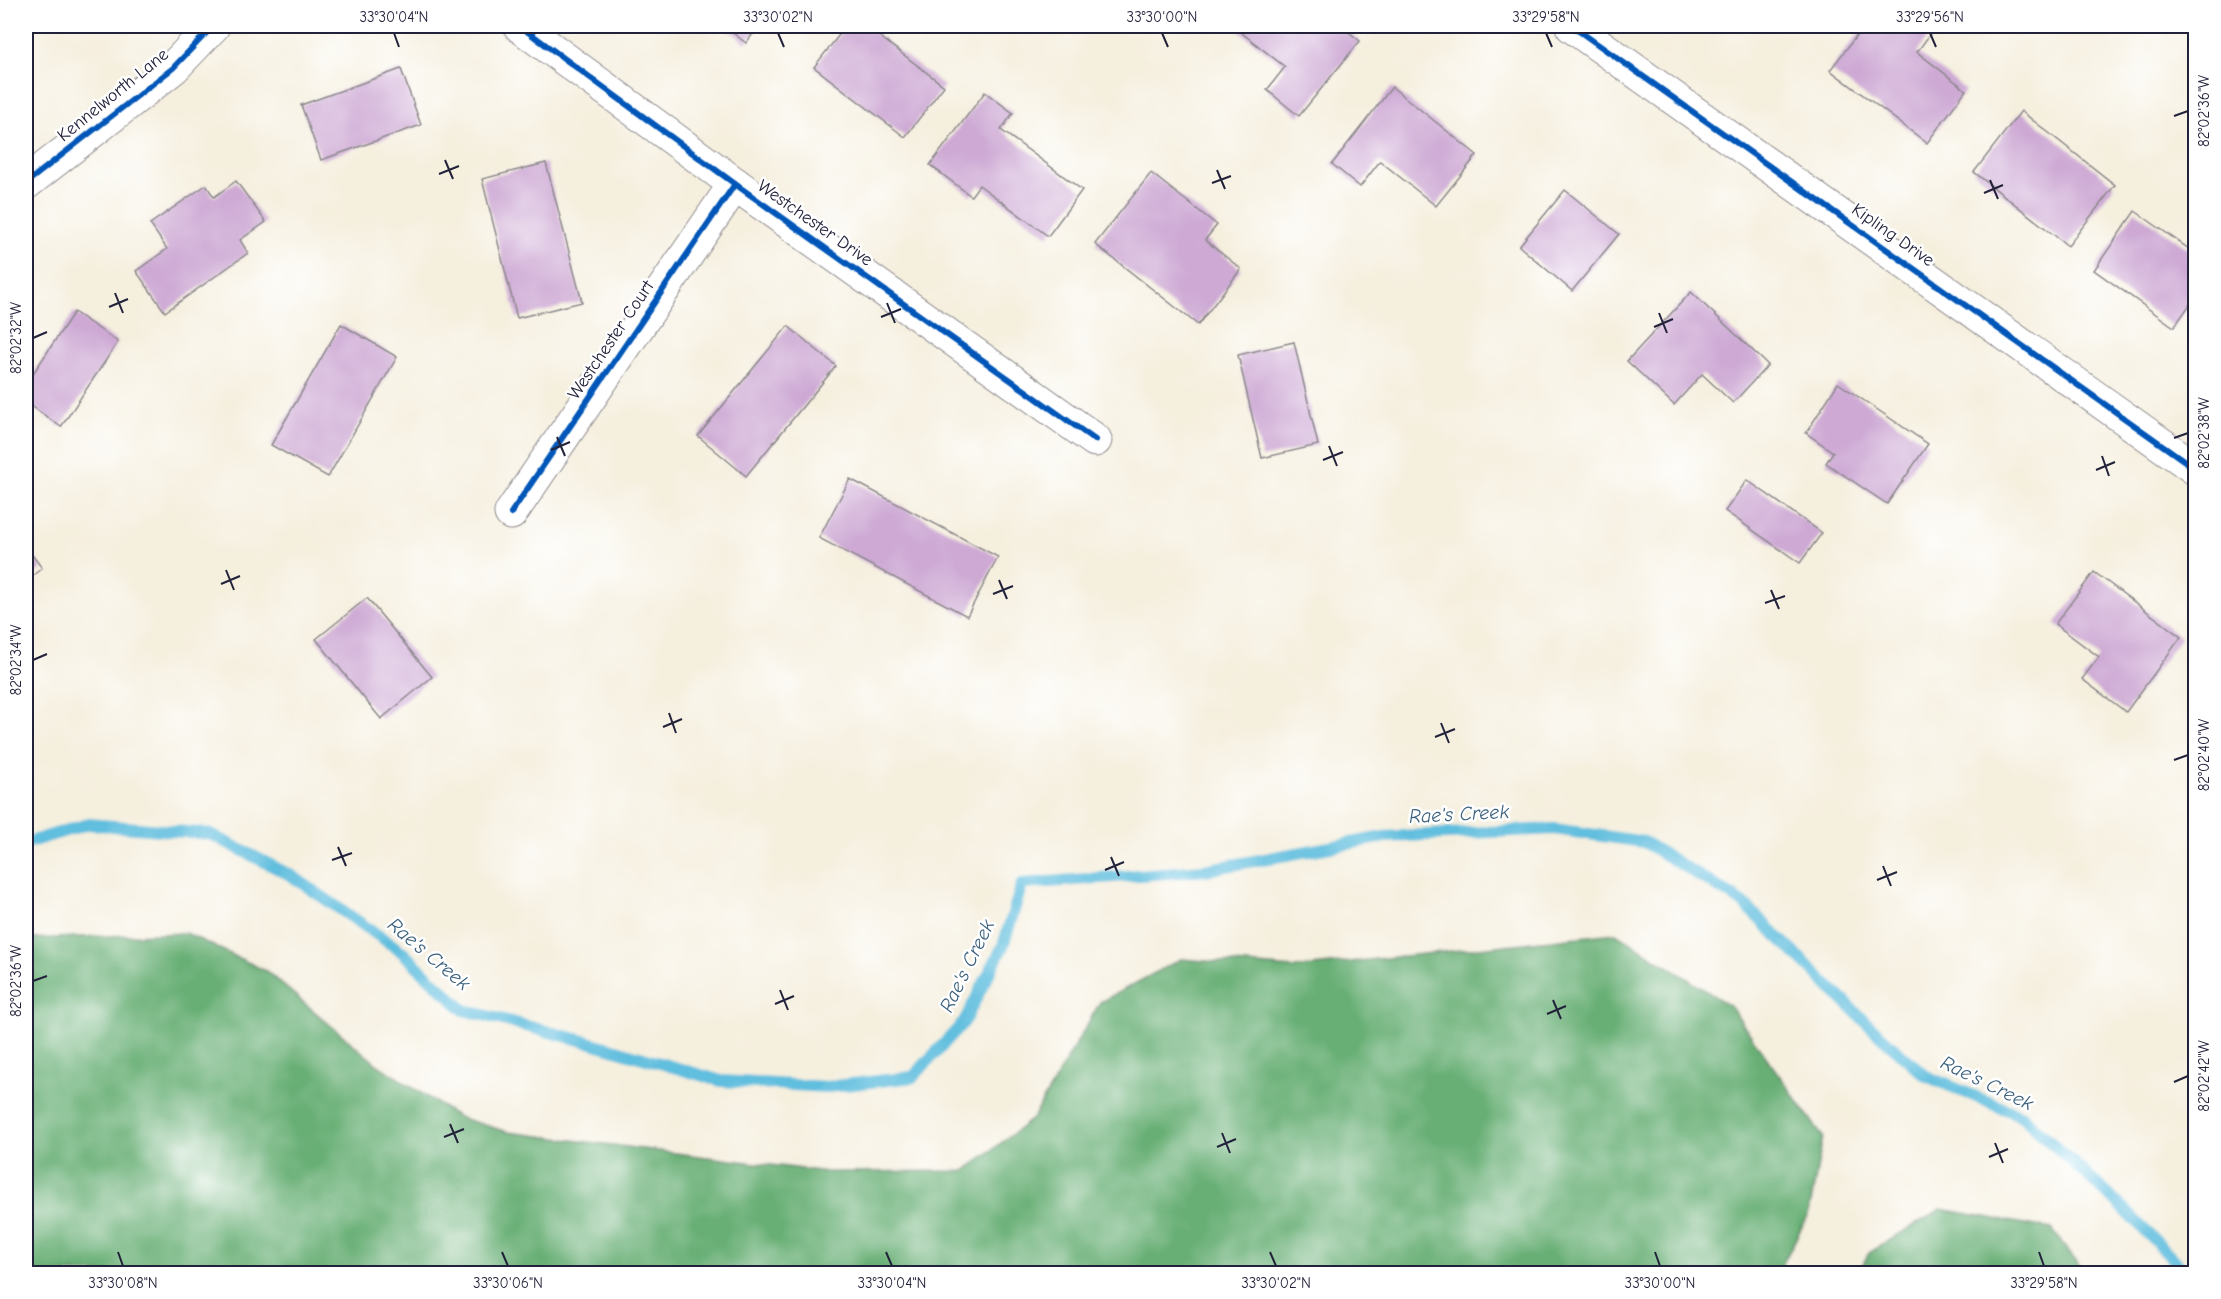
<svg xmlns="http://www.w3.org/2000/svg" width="2221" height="1299" viewBox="0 0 2221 1299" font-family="'Comic Neue',sans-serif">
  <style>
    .forest { fill: #67af75; stroke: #446858; stroke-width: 1.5 }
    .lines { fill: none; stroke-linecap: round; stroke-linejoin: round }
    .stream { stroke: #60bede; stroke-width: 12 }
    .building { fill: #cda9d4 }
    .street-casing { stroke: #8c888c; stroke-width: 35 }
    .street { stroke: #fff; stroke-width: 33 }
    .cycleway-casing { stroke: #fff; stroke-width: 10 }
    .cycleway { stroke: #0057b8; stroke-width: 6 }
    .ticks { fill: none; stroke: #22223b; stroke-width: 2 }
    .labels { text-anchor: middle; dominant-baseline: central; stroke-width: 5; stroke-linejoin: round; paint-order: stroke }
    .street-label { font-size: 18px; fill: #22223b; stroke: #fff }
    .water-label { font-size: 20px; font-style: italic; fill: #3b607c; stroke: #fff }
    .neatline { fill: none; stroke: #22223b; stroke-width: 2 }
    .ticks-label { font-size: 15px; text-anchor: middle; fill: #22223b }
  </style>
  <rect width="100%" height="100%" fill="#fff"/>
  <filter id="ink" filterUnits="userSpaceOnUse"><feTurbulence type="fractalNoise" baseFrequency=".0167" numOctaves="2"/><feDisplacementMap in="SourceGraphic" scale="12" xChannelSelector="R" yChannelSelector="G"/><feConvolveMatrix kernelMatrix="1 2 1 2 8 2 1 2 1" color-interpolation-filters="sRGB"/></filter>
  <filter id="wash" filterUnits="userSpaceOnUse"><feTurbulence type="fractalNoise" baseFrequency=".008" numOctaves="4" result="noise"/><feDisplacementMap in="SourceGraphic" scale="24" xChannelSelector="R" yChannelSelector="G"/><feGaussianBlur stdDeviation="1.35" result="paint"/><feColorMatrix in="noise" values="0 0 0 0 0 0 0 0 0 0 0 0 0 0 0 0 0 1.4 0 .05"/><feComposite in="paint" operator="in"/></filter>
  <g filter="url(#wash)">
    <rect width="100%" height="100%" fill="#f5efde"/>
    <g class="forest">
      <path d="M186,933l80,38 112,94 80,52 50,15 319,40 138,-1 68,-53 67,-116 81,-43 113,9 322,-35 114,73 93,131 -14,76 -31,60h-1752v-334z"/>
      <path d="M1941,1209l111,20 32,44h-226l11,-20z"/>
    </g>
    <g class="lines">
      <path class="stream" d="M26,843l62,-19 122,10 82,42 109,75 63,59 128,33 129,38 106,6 86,-10 51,-55 39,-76 19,-62 183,-14 179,-33 170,-8 90,13 98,60 130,126 54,48 96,40 102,93 63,65"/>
    </g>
    <g id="blocks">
      <g class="building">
        <path d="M724,26h35l-13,17z"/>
        <path d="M846,26h20l78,60 -39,51 -91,-70z"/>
        <path d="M1233,26h108l19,15 -61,75 -32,-26 18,-23z"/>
        <path d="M1864,26h72l-19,26 49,38 -39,53 -97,-73z"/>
        <path d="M401,69l20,56 -100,35 -20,-55z"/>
        <path d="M1392,87l85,68 -41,51 -56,-45 -20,26 -28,-23z"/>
        <path d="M985,92l28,21 -12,17 81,60 -34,46 -69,-51 -8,11 -41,-31z"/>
        <path d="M2021,111l94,74 -47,61 -94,-74z"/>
        <path d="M546,163l36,139 -65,16 -35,-139z"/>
        <path d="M1151,173l66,52 -12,15 36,29 -43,56 -103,-81z"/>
        <path d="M236,181l30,41 -26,18 8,13 -83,59 -29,-41 31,-22 -17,-25 56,-39 8,12z"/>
        <path d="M1565,190l54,44 -47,57 -53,-45z"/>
        <path d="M2135,211l61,43v42l-22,31 -80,-57z"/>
        <path d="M1691,292l77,73 -35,38 -31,-29 -28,31 -47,-44z"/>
        <path d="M74,312l44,30 -57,85 -35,-25v-18z"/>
        <path d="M341,324l56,33 -69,120 -57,-32z"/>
        <path d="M788,326l48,40 -90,110 -48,-40z"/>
        <path d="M1294,342l24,103 -56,13 -24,-103z"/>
        <path d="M1838,383l90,61 -41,60 -61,-41 7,-11 -27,-19z"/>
        <path d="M850,479l148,78 -31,59 -148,-78z"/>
        <path d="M1747,480l75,53 -22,30 -75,-52z"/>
        <path d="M26,547l16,21 -16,13z"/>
        <path d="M2094,572l87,65 -55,75 -44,-33 17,-22 -44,-33z"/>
        <path d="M367,598l65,79 -51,42 -65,-80z"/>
      </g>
    </g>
  </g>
  <g filter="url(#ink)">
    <use href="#blocks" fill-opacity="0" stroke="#8c888c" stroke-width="1.5"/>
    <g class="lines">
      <g class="street-casing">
        <g id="street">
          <path d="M520,26l215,158 360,256"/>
          <path d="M1572,26l624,443"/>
          <path d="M26,183l147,-115 40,-42"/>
          <path d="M511,513l224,-329"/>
        </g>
      </g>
      <use href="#street" class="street"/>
      <g class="cycleway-casing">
        <g id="cycleway">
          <path d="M520,26l215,158 360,256"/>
          <path d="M1572,26l624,443"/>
          <path d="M26,183l147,-115 40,-42"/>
          <path d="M511,513l224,-329"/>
        </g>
      </g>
      <use href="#cycleway" class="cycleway"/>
    </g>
  </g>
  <path class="ticks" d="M394,33l5,14M778,33l6,14M1162,33l6,14M1546,33l6,14M1930,33l6,14M2174,116l14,-5M445,160l8,19M1217,170l8,19M439,174l20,-8M1990,180l8,19M1212,183l19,-7M1984,193l19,-8M115,293l8,20M887,303l8,20M109,307l19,-8M1659,313l8,20M881,317l20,-8M1654,327l19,-8M33,338l14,-6M557,437l8,19M2174,438l14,-5M1329,446l8,20M551,450l19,-8M2102,456l7,20M1323,460l20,-8M2096,470l19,-8M226,570l8,20M999,580l8,19M221,584l19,-8M1771,590l8,19M993,594l20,-8M1765,603l20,-7M33,660l14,-6M669,713l7,20M1441,723l8,20M663,727l19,-8M1435,737l20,-8M2174,760l14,-5M338,847l8,19M1111,857l8,19M332,860l20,-7M1883,866l8,20M1105,870l19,-8M1877,880l20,-8M33,981l14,-5M780,990l8,20M1553,1000l8,19M775,1004l19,-8M1547,1014l19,-8M2174,1082l14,-6M450,1124l8,19M1222,1133l8,20M444,1137l20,-8M1995,1143l8,20M1217,1147l19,-8M1989,1157l19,-8M118,1252l5,14M502,1252l6,14M886,1252l6,14M1270,1252l6,14M1655,1252l5,14M2039,1252l5,14"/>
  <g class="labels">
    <g class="street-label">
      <text transform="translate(113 95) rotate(-39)">Kennelworth Lane</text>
      <text transform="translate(815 223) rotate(35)">Westchester Drive</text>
      <text transform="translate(1893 235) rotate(35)">Kipling Drive</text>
      <text transform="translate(611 340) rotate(-56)">Westchester Court</text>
    </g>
    <g class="water-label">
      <text transform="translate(1459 814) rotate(-3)">Rae's Creek</text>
      <text transform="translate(429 954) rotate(40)">Rae's Creek</text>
      <text transform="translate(967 966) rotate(-64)">Rae's Creek</text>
      <text transform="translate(1987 1083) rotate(26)">Rae's Creek</text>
    </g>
  </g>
  <rect width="2221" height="1299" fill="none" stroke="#fff" stroke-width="66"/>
  <rect x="33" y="33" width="2155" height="1233" class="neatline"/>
  <g class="ticks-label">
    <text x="394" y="22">33°30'04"N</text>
    <text x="778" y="22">33°30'02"N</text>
    <text x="1162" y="22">33°30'00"N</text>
    <text x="1546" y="22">33°29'58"N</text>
    <text x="1930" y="22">33°29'56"N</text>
    <text transform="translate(2204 111) rotate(-90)" y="5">82°02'36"W</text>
    <text transform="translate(16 338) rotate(-90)" y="5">82°02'32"W</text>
    <text transform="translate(2204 433) rotate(-90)" y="5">82°02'38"W</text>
    <text transform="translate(16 660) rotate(-90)" y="5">82°02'34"W</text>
    <text transform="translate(2204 755) rotate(-90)" y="5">82°02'40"W</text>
    <text transform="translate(16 981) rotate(-90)" y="5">82°02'36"W</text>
    <text transform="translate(2204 1076) rotate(-90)" y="5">82°02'42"W</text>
    <text x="123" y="1288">33°30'08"N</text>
    <text x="508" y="1288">33°30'06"N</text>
    <text x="892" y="1288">33°30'04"N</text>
    <text x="1276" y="1288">33°30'02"N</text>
    <text x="1660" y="1288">33°30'00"N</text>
    <text x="2044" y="1288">33°29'58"N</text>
  </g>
</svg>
